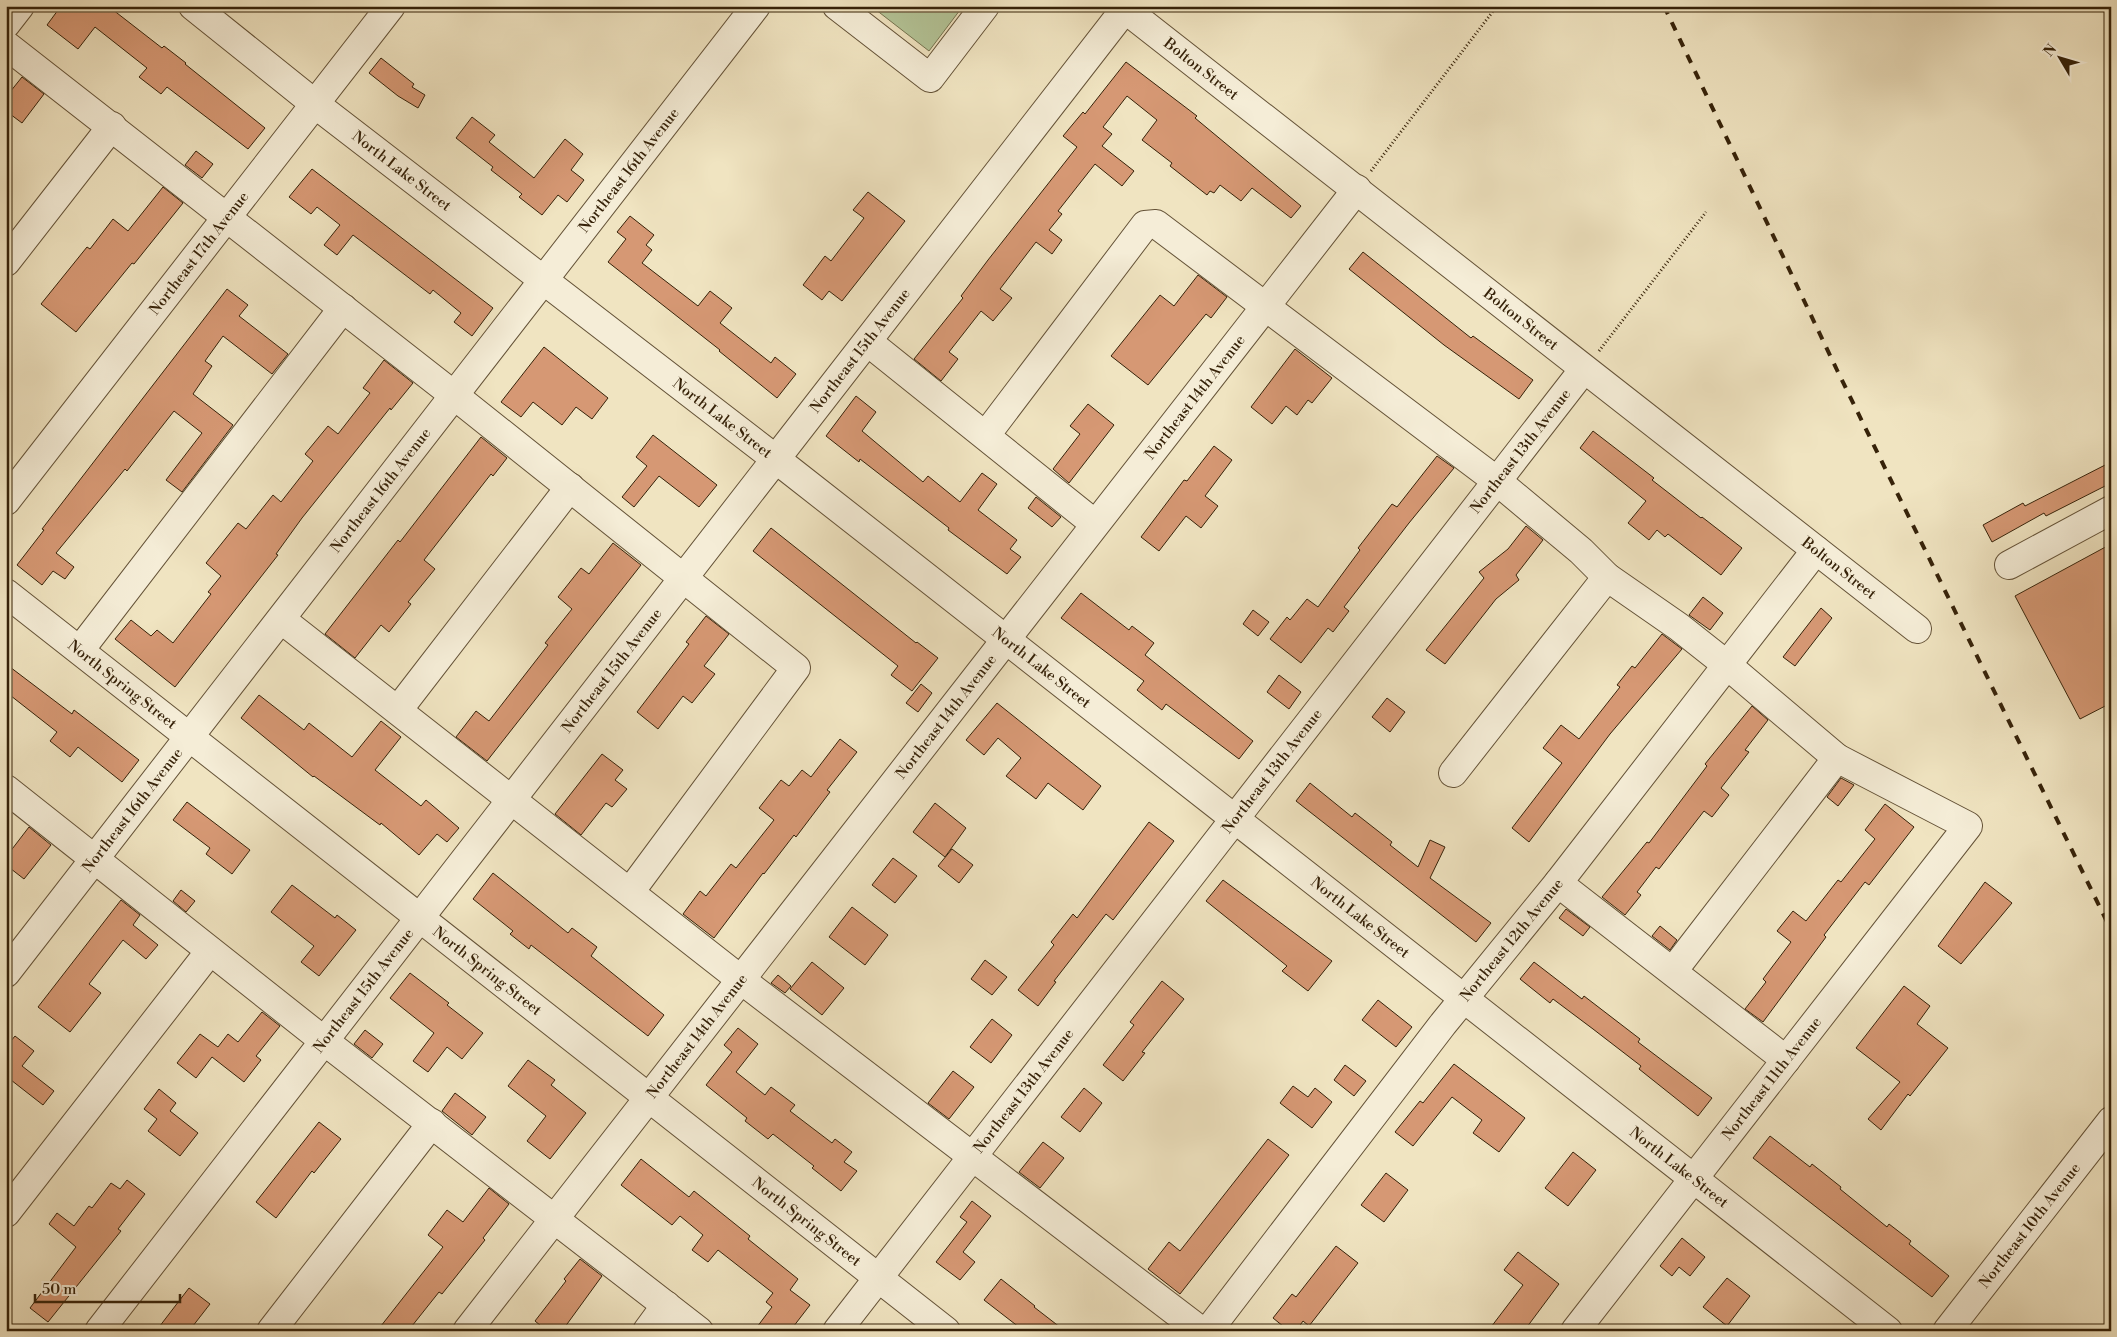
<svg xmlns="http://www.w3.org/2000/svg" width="2117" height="1337" viewBox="0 0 2117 1337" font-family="'Libre Bodoni',serif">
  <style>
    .green { fill: #b4c598; stroke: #757450 }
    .building { fill: #d69874; stroke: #362209 }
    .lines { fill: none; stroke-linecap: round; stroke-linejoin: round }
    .minor-casing { stroke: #645237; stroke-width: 30 }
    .path { stroke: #362209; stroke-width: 3; stroke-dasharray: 1 2.5; stroke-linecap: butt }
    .minor { stroke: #f5edd7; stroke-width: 28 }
    .rail { stroke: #362209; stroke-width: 4; stroke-dasharray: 9 9; stroke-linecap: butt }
    .labels { text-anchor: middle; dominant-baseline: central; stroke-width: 5; stroke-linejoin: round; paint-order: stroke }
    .street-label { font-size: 15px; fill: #362209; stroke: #f5edd7 }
  </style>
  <rect width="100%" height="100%" fill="#f0e4c1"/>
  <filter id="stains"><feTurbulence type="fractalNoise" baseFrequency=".004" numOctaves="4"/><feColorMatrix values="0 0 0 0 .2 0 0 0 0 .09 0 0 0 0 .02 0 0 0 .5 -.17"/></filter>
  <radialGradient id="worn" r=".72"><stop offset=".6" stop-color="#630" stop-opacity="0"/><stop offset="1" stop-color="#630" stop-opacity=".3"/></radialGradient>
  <path class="green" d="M871,6h92l-34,45z"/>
  <g class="building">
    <path d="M61,6h47l54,42 2,-2 22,17 -1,1 80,64 -17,21 -81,-62 -6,7 -22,-17 8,-9 -52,-41 -17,22 -31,-24z"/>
    <path d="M381,58l33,26 -2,3 13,8 -7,13 -20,-12 -29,-23z"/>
    <path d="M1126,62l71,54 -2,2 106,88 -10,12 -39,-30 -11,13 -21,-16 -6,8 -4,-2 -3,4 -37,-29 2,-3 -30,-23 15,-20 -30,-24 -24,31 9,7 -10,12 32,25 -12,15 -27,-22 -37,47 4,3 -13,16 13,10 -10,14 -16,-12 -36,47 12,9 -19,23 -12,-10 -32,41 9,7 -17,22 -27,-22 49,-61 -2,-2 27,-36 89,-113 -14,-11 20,-24 2,2z"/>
    <path d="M22,77l22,17 -22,29 -16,-12v-14z"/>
    <path d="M472,117l23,18 -6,7 45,36 31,-39 18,15 -12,16 13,10 -17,22 -9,-7 -16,20 -23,-18 3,-3 -31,-24 2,-3 -37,-29z"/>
    <path d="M196,151l17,13 -11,14 -17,-13z"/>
    <path d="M312,169l181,139 -21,28 -18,-14 7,-9 -28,-23 -3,4 -77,-59 -16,20 -13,-10 16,-20 -23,-18 -6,7 -22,-17z"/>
    <path d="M163,187l20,16 -49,61 -2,-1 -56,69 -35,-28 46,-57 3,2 23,-30 15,12z"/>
    <path d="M868,192l37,29 -63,80 -13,-10 -7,9 -19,-15 22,-29 6,5 33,-43 -11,-8z"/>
    <path d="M630,216l24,19 -8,10 6,5 -10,13 56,43 12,-15 22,17 -12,15 51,40 4,-6 21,17 -19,24 -58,-47 1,-1 -112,-88 18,-23 -9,-7z"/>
    <path d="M1363,252l108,86 2,-2 60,44 -14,19 -75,-54 -95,-76z"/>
    <path d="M1198,275l29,22 -16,21 -5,-4 -58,71 -37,-29 49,-61 14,11z"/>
    <path d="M227,289l21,16 -9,11 49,38 -16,20 -49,-38 -18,25 7,5 -19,28 40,31 -51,67 -16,-12 36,-47 -28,-22 -47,60 -2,-2 -69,84 18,14 -9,12 -12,-8 -11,14 -25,-20 27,-35 -2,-1z"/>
    <path d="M544,347l64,51 -16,21 -16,-12 -14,18 -29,-23 -12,15 -20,-15z"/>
    <path d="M1295,349l37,29 -20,25 -4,-3 -11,15 -11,-9 -14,18 -21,-17z"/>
    <path d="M384,360l29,23 -22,27 -1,-2 -88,110 -26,36 2,1 -103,132 -60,-48 16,-19 20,16 6,-6 16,13 38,-49 -3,-2 13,-16 -15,-13 32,-40 8,6 27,-34 8,7 32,-41 -8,-7 23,-28 10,8 32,-41 -7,-5z"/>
    <path d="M856,396l20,16 -14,19 61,51 5,-6 32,26 22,-29 15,11 -19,26 39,30 -7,9 11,8 -14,17 -59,-44 1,-2 -89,-69 -1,3 -33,-26z"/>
    <path d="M1088,404l26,21 -45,58 -16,-14 27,-35 -10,-8z"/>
    <path d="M1593,431l61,47 -2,2 49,38 1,-1 40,31 -21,27 -53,-41 -3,3 -8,-7 -8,10 -21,-17 18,-22 -66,-53z"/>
    <path d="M653,435l64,50 -18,22 -40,-31 -25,31 -12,-10 25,-31 -11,-9z"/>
    <path d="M481,437l26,21 -14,18 -2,-2 -67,86 11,9 -27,33 3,2 -22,28 -8,-7 -26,33 -30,-24 73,-94 2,2z"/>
    <path d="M1214,446l18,14 -27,36 13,10 -17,22 -15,-12 -27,35 -18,-14 43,-57 3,1z"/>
    <path d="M1437,456l17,12 -45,55 -65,84 5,4 -16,21 -5,-4 -27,35 -31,-24 17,-22 3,3 17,-21 11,8 42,-57 -2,-2 34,-44 5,3z"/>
    <path d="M2111,462v21l-65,33 -2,-3 -52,29 -9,-17 40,-22 2,3z"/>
    <path d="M1036,497l25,20 -9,10 -24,-19z"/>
    <path d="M1526,526l17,14 -27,35 3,5 -23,19 -51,65 -19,-14 58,-72 -5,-6 29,-23z"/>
    <path d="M771,528l145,115 1,-1 21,16 -26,33 -21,-16 7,-9 -145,-115z"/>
    <path d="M613,543l28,22 -154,196 -31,-24 20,-26 13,10 59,-76 -3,-2 27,-34 -14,-12 23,-29 8,6z"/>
    <path d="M2111,544v159l-31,16 -65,-123z"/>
    <path d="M1081,593l48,37 3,-4 22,17 -9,12 108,86 -14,18 -73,-55 -4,6 -25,-20 7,-9 -83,-63z"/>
    <path d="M1703,597l20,16 -13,17 -21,-15z"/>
    <path d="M1821,608l11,10 -37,48 -12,-9z"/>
    <path d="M1253,610l16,12 -11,14 -15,-12z"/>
    <path d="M706,616l23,18 -25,32 11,8 -23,29 -9,-7 -25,33 -21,-17 52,-68 -3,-2z"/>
    <path d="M1662,634l20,15 -72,85 -81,108 -17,-14 50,-65 -19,-15 18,-23 18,14 41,-52 -3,-2 15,-19 3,2z"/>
    <path d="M6,664l66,50 2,-4 65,50 -17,22 -44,-35 -8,10 -20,-16 7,-9 -51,-40z"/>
    <path d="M1279,675l22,17 -12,17 -22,-17z"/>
    <path d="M921,684l11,9 -14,19 -12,-9z"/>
    <path d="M259,695l45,35 5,-7 43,34 29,-36 20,16 -26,33 46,36 5,-6 33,28 -12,14 -10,-8 -18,21 -38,-32 -1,2 -66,-49 -1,1 -72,-59z"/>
    <path d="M1387,698l18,14 -15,20 -18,-15z"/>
    <path d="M997,703l104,83 -18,24 -35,-27 -12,16 -30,-23 15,-18 -23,-20 -14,17 -18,-15z"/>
    <path d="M1752,706l16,14 -23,30 4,2 -28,36 8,7 -17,22 -8,-6 -45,58 -3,-2 -19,25 4,3 -16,20 -23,-18 45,-55 2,1 58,-77 -2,-2z"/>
    <path d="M840,739l17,13 -30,38 3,2 -34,45 -2,-2 -30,39 -1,-1 -49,65 -31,-24 17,-23 6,5 25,-32 5,4 38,-48 -15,-12 22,-28 8,6 13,-16 9,7z"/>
    <path d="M602,754l21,16 -8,10 12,9 -15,18 -6,-4 -25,32 -26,-21z"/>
    <path d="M1841,778l13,7 -16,21 -11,-9z"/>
    <path d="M1310,783l42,34 3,-4 37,29 -2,3 28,22 12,-27 15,7 -15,31 61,45 -15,19 -180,-141z"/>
    <path d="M187,802l63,48 -18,24 -26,-20 4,-6 -37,-28z"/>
    <path d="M935,803l31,25 -21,29 -32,-25z"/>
    <path d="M1885,804l29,23 -45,58 -4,-3 -41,53 2,2 -63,85 -18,-13 21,-27 -3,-3 28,-37 -14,-11 16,-20 13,10 32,-41 3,2 34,-43 -10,-9z"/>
    <path d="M1149,822l25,19 -61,79 -7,-6 -52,67 2,1 -18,24 -20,-16 36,-45 -3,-3 22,-28 4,4z"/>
    <path d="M29,827l22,18 -27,34 -18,-14v-8z"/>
    <path d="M952,849l21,16 -14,18 -21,-17z"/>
    <path d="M893,858l24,18 -22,27 -23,-18z"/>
    <path d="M493,873l75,60 4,-5 25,19 -6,9 73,59 -16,21 -117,-91 -2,4 -19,-15 3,-3 -40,-32z"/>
    <path d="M1223,880l109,81 -24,30 -26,-20 5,-5 -81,-65z"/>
    <path d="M1985,882l27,21 -51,61 -23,-18z"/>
    <path d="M292,885l43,33 2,-3 19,15 -37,46 -18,-14 13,-16 -43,-34z"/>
    <path d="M181,890l14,11 -9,11 -13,-11z"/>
    <path d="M121,900l19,15 -7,10 25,20 -12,14 -23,-19 -34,44 12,9 -31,39 -32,-25z"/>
    <path d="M852,907l36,28 -23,30 -36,-28z"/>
    <path d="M1566,909l24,18 -7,9 -24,-18z"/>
    <path d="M1660,926l17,14 -7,10 -18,-14z"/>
    <path d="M985,960l22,17 -15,18 -21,-16z"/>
    <path d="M812,962l32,26 -22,27 -32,-26z"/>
    <path d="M1534,962l48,37 2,-3 56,43 -2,3 74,56 -14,18 -59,-47 2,-3 -48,-37 -40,-30 -3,4 -30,-24z"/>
    <path d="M410,973l39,30 -2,2 36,28 -21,26 -15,-12 -19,25 -15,-11 21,-28 -44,-35z"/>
    <path d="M778,975l13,11 -6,7 -14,-10z"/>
    <path d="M1162,981l22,18 -42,53 3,1 -22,28 -20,-16 31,-40 -4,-3z"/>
    <path d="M1904,986l26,20 -13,18 31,24 -38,48 -2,-2 -27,36 -13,-11 32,-37 -44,-34z"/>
    <path d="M1378,1000l34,27 -16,20 -34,-27z"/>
    <path d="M262,1012l18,14 -24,30 5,4 -17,22 -32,-25 -16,21 -19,-15 23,-29 18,13 10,-13 10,8z"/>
    <path d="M992,1019l20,16 -21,28 -21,-16z"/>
    <path d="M738,1028l20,16 -22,28 29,23 6,-8 24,18 -5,6 42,32 3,-4 17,13 -8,10 13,9 -16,20 -29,-23 2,-2 -41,-32 -5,5 -23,-18 2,-3 -41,-33 26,-33 -8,-7z"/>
    <path d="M365,1030l18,14 -11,14 -18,-14z"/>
    <path d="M15,1036l19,15 -12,15 32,25 -11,14 -32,-25 -5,6v-39z"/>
    <path d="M528,1060l27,20 -4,5 35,28 -36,46 -23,-18 19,-25 -38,-30z"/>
    <path d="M1454,1064l71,54 -26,34 -26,-19 9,-13 -30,-23 -39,49 -18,-14 25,-31 3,2z"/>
    <path d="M1345,1065l21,16 -12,15 -20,-16z"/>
    <path d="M953,1071l21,16 -25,32 -21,-16z"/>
    <path d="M1293,1086l15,11 7,-9 17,14 -20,26 -32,-25z"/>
    <path d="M1084,1088l18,15 -22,29 -19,-15z"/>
    <path d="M159,1089l17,14 -6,8 28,22 -18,23 -32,-25 9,-12 -13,-10z"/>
    <path d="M455,1093l31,24 -14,18 -30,-24z"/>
    <path d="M319,1122l22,17 -27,34 -2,-2 -36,47 -20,-16z"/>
    <path d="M1770,1136l40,31 2,-3 29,23 -1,2 47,38 2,-3 22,17 -2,3 40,32 -17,21 -179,-139z"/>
    <path d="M1268,1139l21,16 -109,139 -32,-25 21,-27 11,9z"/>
    <path d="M1043,1142l21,16 -24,30 -21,-16z"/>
    <path d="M1573,1152l23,18 -28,36 -23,-18z"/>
    <path d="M641,1159l48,38 5,-6 56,45 -2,3 50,40 -8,11 20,15 -20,26h-36l18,-24 -6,-5 7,-9 -55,-43 -10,12 -16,-12 11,-15 -23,-19 -8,9 -51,-40z"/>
    <path d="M1386,1173l22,17 -24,32 -23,-17z"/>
    <path d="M127,1180l18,14 -27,35 3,2 -73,91 -18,-14 46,-61 -27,-23 8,-11 17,13 15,-20 3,2 19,-25 9,6z"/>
    <path d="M489,1188l20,16 -26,34 2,2 -43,54 -3,-2 -31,39h-31l66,-84 -15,-12 19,-25 16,12z"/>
    <path d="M972,1201l19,15 -28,36 12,10 -15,18 -24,-18 31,-40 -7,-5z"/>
    <path d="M1682,1238l23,19 -15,19 -11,-9 -7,9 -12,-10z"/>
    <path d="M1336,1246l22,17 -49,63 -6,-5 -7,10h-7l-16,-13 19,-24 4,3z"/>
    <path d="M1518,1252l41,32 -35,47h-36l35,-46 -19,-15z"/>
    <path d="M580,1259l22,17 -40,55h-15l-12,-10 31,-40 -2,-2z"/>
    <path d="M1727,1278l23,18 -23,30 -24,-19z"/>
    <path d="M1001,1279l34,27 -1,1 31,24h-41l-40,-31z"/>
    <path d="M189,1288l21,16 -21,27h-33z"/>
  </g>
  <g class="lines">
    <g class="minor-casing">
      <g id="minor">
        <path id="s1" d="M193,6l122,98 462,356 1111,871"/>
        <path d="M837,6l93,72 55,-72"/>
        <path id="s2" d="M1121,6l796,623"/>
        <path d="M6,24l14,-18"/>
        <path d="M6,45l449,351 341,272 -166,224"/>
        <path d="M6,262l106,-136"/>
        <path d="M868,342l227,182"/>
        <path d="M986,435l159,-210 11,-1 341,257 84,70 26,26 72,50 48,38 110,93 -164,213"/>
        <path id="s3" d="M6,501l385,-495"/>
        <path d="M2009,565l102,-55"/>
        <path id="s4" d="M6,593l940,738"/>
        <path d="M282,620l458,359 461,352"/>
        <path d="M80,650l263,-342"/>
        <path d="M398,710l172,-223"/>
        <path d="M1453,773l154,-196"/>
        <path d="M6,789l317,251 376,291"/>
        <path d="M1558,883l228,177"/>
        <path id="s5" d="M6,973l750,-967"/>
        <path d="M6,1213l204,-262"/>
        <path id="s6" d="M99,1331l1026,-1322"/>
        <path d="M271,1331l161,-208"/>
        <path id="s7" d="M467,1331l890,-1142"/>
        <path d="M647,1331l19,-26"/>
        <path id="s8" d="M837,1331l747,-962"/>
        <path id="s9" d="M1208,1331l235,-307 115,-141 258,-333"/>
        <path id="s10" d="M1575,1331l393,-505 -131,-68"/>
        <path id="s11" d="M1947,1331l164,-210"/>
      </g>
    </g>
    <g class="path">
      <path d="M1371,171l126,-165"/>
      <path d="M1599,351l107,-139"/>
    </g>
    <use href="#minor" class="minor"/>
    <path class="rail" d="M1664,6l173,364 274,560"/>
  </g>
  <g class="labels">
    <g class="street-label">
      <text stroke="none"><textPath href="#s2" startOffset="102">Bolton Street</textPath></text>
      <text stroke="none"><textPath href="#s1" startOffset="266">North Lake Street</textPath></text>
      <text stroke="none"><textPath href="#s5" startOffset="1016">Northeast 16th Avenue</textPath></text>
      <text stroke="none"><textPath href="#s3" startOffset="314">Northeast 17th Avenue</textPath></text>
      <text stroke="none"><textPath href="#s2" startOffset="508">Bolton Street</textPath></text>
      <text stroke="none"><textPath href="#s6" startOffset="1241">Northeast 15th Avenue</textPath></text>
      <text stroke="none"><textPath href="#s7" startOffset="1184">Northeast 14th Avenue</textPath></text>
      <text stroke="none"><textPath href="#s1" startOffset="671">North Lake Street</textPath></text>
      <text stroke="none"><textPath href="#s8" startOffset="1114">Northeast 13th Avenue</textPath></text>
      <text stroke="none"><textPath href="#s5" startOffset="611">Northeast 16th Avenue</textPath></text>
      <text stroke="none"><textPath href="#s2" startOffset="912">Bolton Street</textPath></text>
      <text stroke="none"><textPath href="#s1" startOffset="1076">North Lake Street</textPath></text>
      <text stroke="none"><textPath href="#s6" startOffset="836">Northeast 15th Avenue</textPath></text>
      <text stroke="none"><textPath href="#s4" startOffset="148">North Spring Street</textPath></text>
      <text stroke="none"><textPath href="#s7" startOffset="779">Northeast 14th Avenue</textPath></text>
      <text stroke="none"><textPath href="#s8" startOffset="709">Northeast 13th Avenue</textPath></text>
      <text stroke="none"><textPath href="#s5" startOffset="206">Northeast 16th Avenue</textPath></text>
      <text stroke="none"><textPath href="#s1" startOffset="1481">North Lake Street</textPath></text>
      <text stroke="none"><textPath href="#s9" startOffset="495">Northeast 12th Avenue</textPath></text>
      <text stroke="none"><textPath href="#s4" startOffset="612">North Spring Street</textPath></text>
      <text stroke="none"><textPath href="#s6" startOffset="431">Northeast 15th Avenue</textPath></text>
      <text stroke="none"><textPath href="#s7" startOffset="374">Northeast 14th Avenue</textPath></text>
      <text stroke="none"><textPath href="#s10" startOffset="320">Northeast 11th Avenue</textPath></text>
      <text stroke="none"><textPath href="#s8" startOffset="304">Northeast 13th Avenue</textPath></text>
      <text stroke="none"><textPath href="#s1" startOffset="1886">North Lake Street</textPath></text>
      <text stroke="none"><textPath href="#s4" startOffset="1018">North Spring Street</textPath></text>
      <text stroke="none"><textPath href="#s11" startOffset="134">Northeast 10th Avenue</textPath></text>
    </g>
  </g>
  <rect width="2117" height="1337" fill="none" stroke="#f0e4c1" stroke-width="25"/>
  <rect x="8" y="8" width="2102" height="1322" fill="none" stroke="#362209" stroke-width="2.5"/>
  <rect x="12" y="12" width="2092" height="1312" fill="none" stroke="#362209"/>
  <g transform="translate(2060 58) rotate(308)" stroke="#f5edd7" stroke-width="4" paint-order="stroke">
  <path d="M0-4L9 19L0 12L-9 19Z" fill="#362209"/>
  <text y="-8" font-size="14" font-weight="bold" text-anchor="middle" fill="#362209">N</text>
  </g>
  <path d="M35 1294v8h145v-8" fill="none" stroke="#362209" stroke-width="2.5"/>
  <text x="42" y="1294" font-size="15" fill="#362209" stroke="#f5edd7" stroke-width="4" paint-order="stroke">50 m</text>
  <rect width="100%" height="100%" filter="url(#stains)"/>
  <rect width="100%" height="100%" fill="url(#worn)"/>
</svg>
